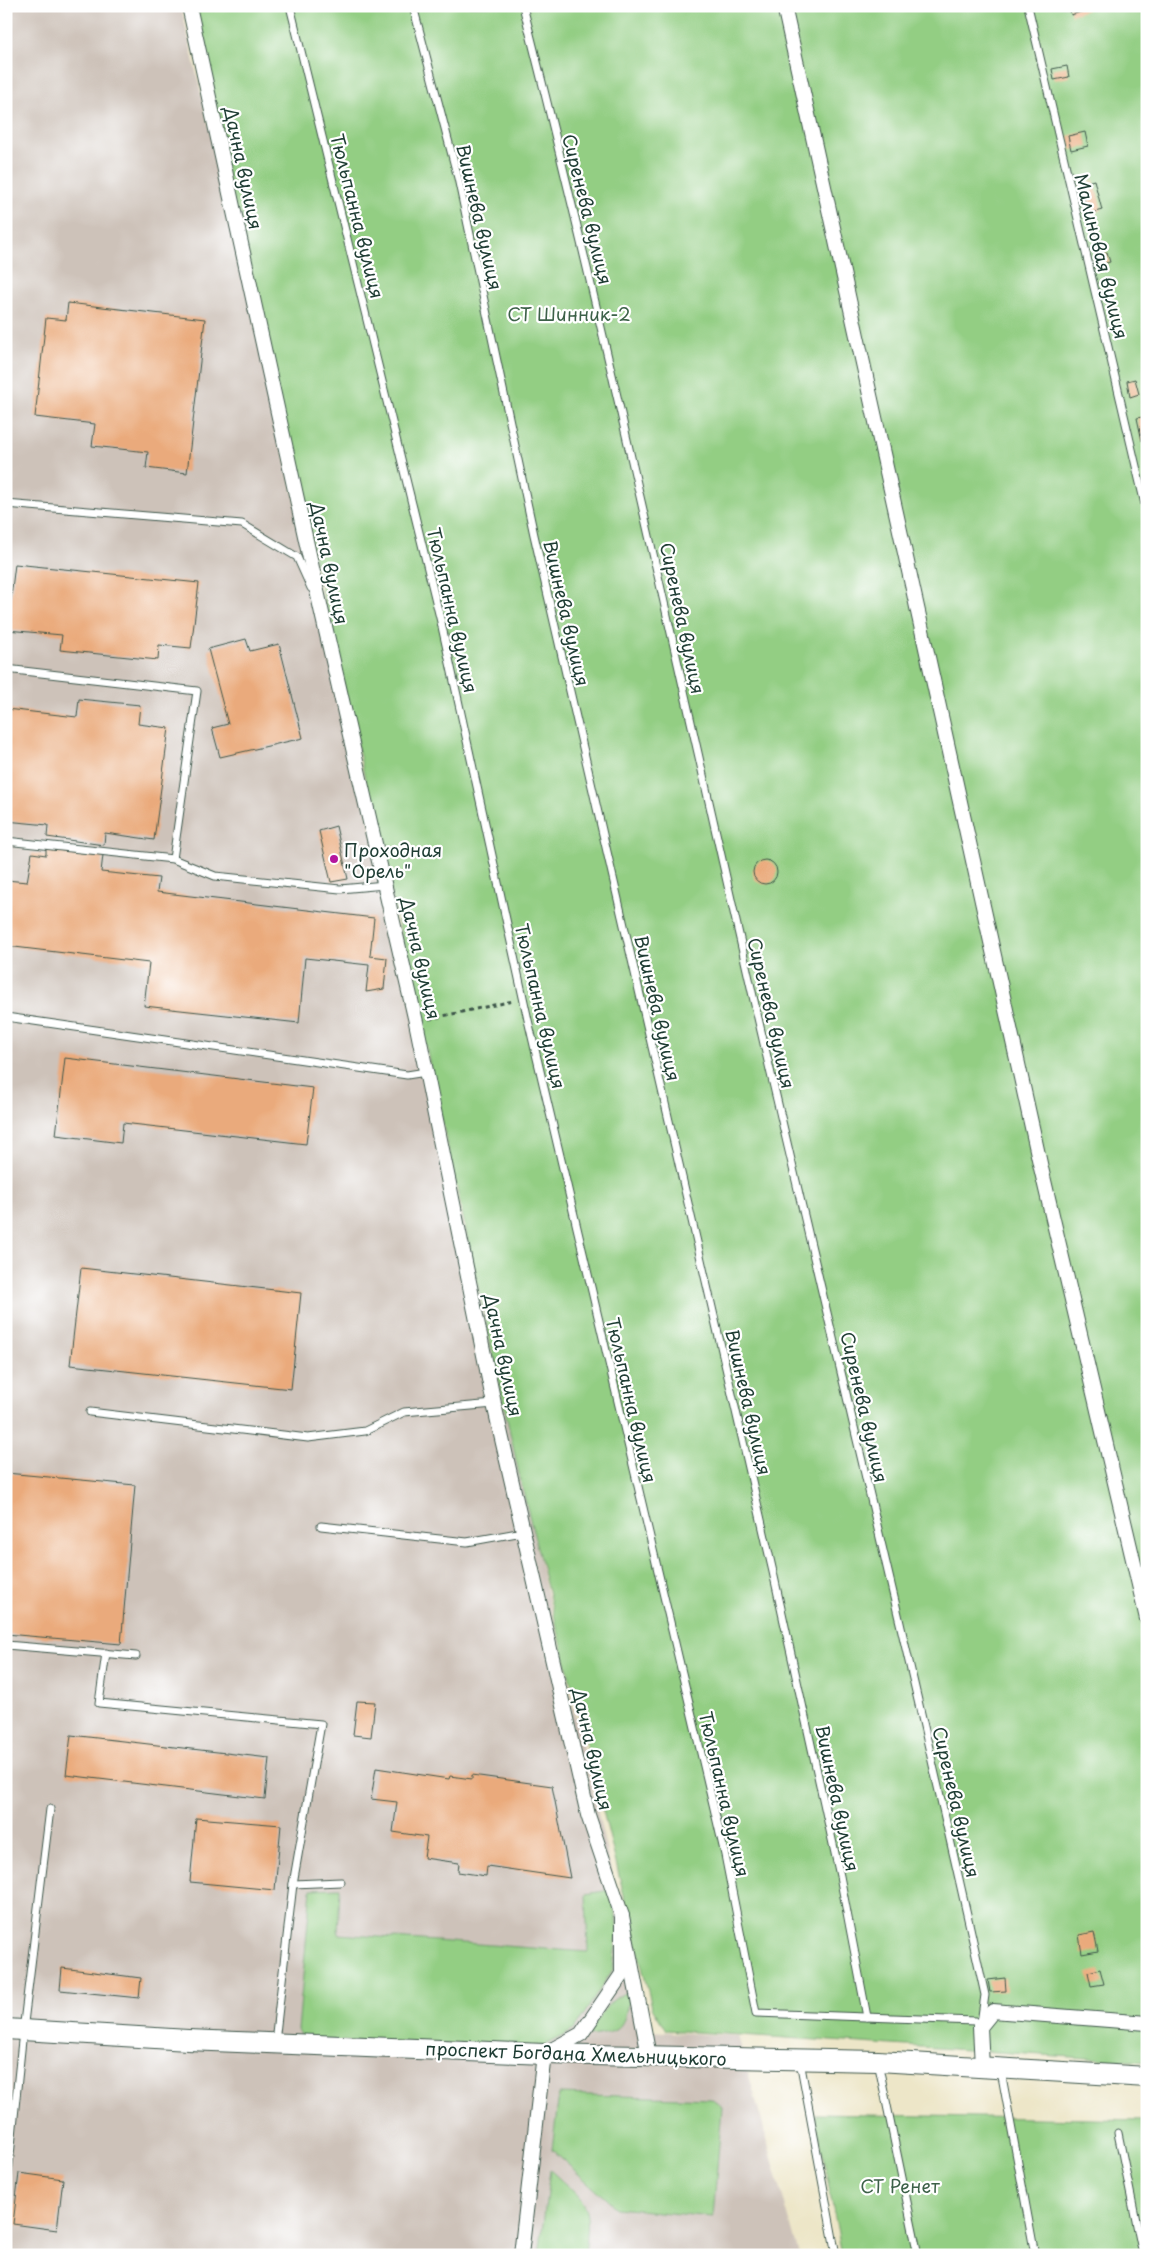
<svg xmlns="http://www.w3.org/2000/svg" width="1153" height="2261" viewBox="0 0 1153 2261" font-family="'Playpen Sans',sans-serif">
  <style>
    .industrial { fill: #cdc2b9 }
    .green { fill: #93ce83; stroke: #59865c }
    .building { fill: #eaaa7c }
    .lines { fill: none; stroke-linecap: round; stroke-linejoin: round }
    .service-casing { stroke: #3e564a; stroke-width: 9 }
    .minor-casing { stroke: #3e564a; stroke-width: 16 }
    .secondary-casing { stroke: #3e564a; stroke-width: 22 }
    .path { stroke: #3e564a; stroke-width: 3; stroke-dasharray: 4 4; stroke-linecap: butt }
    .service { stroke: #fff; stroke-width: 7 }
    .minor { stroke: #fff; stroke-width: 14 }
    .secondary { stroke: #fff; stroke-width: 20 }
    .poi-dot { fill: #b5179e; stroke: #fff; stroke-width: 2 }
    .labels { text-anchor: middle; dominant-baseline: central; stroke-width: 4.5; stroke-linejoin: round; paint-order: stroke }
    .street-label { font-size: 18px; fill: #1f3d34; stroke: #fff }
    .park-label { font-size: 18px; fill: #3c6148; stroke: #fff }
    .poi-label { font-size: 18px; fill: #1f3d34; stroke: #fff; text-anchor: start }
  </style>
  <rect width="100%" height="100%" fill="#fff"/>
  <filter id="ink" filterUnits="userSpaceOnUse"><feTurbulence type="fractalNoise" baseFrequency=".02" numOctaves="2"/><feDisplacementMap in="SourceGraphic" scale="10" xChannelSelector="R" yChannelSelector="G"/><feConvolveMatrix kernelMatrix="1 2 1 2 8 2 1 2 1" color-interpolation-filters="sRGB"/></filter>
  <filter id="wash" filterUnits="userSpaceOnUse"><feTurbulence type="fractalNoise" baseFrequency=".0096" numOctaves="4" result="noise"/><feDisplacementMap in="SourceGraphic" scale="20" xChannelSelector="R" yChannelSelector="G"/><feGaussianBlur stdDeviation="1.12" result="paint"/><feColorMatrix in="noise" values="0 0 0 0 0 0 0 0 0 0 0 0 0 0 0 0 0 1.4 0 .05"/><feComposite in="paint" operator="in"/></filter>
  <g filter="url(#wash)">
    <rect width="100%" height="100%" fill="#ede6c8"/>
    <path class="industrial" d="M6,6h175l467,2025 90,5 61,219h-793z"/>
    <g class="green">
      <path d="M187,6h960v2056l-481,-32 -14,-23 -131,-524 -111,-509z"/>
      <path d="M340,1888l-2,46 250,18 -2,-58 24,-4 8,34 -5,45 -39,61 -33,17 -236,-7 -7,-10 13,-141z"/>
      <path d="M630,1991c-6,34 -5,42 -42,45 11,-19 20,-38 42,-45z"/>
      <path d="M559,2094l152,5 11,8 -9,110 -97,-9 -64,-58z"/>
      <path d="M815,2114l332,6v135h-305z"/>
      <path d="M550,2170c38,35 41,32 35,85h-46z"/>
    </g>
    <g id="blocks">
      <g class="building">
        <path d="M1069,6h17l1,4 -16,5z"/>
        <path d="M1067,66l2,11 -15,3 -2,-11z"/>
        <path d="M1085,132l3,14 -17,4 -3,-14z"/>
        <path d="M1094,180l8,30 -14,4 -8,-30z"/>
        <path d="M1107,252l3,10 -8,2 -2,-10z"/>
        <path d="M68,303l137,16 -18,154 -41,-5 2,-16 -56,-6 3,-22 -60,-7 11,-99 20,2z"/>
        <path d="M1135,379l4,15 -9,3 -3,-16z"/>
        <path d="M1147,416v24l-5,1 -5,-23z"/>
        <path d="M15,564l184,19 -8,65 -32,-3 -1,15 -98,-10 2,-15 -55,-5z"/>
        <path d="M246,639l4,12 29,-7 24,94 -83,19 -8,-29 16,-4 -20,-75z"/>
        <path d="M79,699l61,6 -2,19 31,4 -15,112 -49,-7 -1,12 -57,-8 1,-12 -42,-4v-112l71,8z"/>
        <path d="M336,826l12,53 -17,3 -12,-51z"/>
        <path d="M46,849l57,6 -2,17 58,6 -2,14 217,26 -4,38 17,2 -3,31 -18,3 3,-27 -64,-7 -6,65 -155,-17 5,-43 -143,-17v-66l21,2 5,-29 14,2z"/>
        <circle cx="765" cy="872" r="12"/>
        <path d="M6,1047h4l-3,22h-1z"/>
        <path d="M65,1058l248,30 -7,56 -183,-21 -2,20 -65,-8z"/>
        <path d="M81,1268l220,25 -10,96 -221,-24z"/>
        <path d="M6,1473l129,12 -14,159 -115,-10z"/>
        <path d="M357,1701l18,1 -4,35 -18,-2z"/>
        <path d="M71,1735l198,23 -4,41 -199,-24z"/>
        <path d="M376,1768l73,11 1,-3 22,3v-4l80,11 18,92 -83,-12 -1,10 -28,-4 1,-9 -35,-5 3,-21 -34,-5 4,-30 -26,-3z"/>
        <path d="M196,1818l85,7 -6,65 -85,-8z"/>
        <path d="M1094,1932l4,19 -16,3 -3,-19z"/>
        <path d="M62,1968l79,10 -2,20 -79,-8z"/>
        <path d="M1100,1969l4,15 -13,2 -3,-14z"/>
        <path d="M1005,1978l1,13 -16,1 -2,-12z"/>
        <path d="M19,2173l44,6 -6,51 -44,-6z"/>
      </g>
    </g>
  </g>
  <g filter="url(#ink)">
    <use href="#blocks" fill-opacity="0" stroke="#3e564a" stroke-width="1"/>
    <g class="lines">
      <g class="service-casing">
        <g id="service">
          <path d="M290,6l151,616 87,398 197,835 31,158 219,8 5,6"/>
          <path d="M413,6l45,172 76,357 239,1037 67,304 27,141"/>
          <path d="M523,6c84,332 156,666 232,999 76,330 157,659 230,990l-4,28"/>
          <path d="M1028,6l119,507"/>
          <path d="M6,504l236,20 55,33 14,31"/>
          <path d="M6,669l191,22 -24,168"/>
          <path d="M6,841l167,18 42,17 125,13 45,-4"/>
          <path d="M6,1017l401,58 19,-3"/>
          <path d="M90,1412l218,26 57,-7 39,-19 90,-8"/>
          <path d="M321,1526l146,16 56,-10"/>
          <path d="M6,1645l130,11"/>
          <path d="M106,1653l-7,50 222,21 -28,160 -18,158"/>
          <path d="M293,1884l48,-2"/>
          <path d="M800,2061l36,194"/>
          <path d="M878,2062l40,193"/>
          <path d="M1001,2071l34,184"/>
          <path d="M1118,2133l25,122"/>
          <path d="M7,2184l16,-153 27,-222"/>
        </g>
      </g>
      <g class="minor-casing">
        <g id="minor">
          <path d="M189,6l132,603 95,413 78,382 94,411 34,101"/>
          <path d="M784,6l257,1162 106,451"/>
          <path d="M982,2067l-2,-40 13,-16 154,12"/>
          <path d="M521,2255l23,-201 37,-20 41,-60v-58l27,140"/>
        </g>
      </g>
      <g class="secondary-casing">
        <path id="secondary" d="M6,2029l182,11 356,14 334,7 269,16"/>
      </g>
      <path class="path" d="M429,1019l84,-18"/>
      <use href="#service" class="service"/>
      <use href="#minor" class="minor"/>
      <use href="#secondary" class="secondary"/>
    </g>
  </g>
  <circle class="poi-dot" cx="334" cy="859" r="5"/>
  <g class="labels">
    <g class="street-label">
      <text transform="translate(244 168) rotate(78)">Дачна вулиця</text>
      <text transform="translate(588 209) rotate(76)">Сиренева вулиця</text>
      <text transform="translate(358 216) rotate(76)">Тюльпанна вулиця</text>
      <text transform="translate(480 217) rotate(77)">Вишнева вулиця</text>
      <text transform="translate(1102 256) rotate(76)">Малиновая вулиця</text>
      <text transform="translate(330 563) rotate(78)">Дачна вулиця</text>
      <text transform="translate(453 610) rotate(77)">Тюльпанна вулиця</text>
      <text transform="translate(567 613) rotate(77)">Вишнева вулиця</text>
      <text transform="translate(683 618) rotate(78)">Сиренева вулиця</text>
      <text transform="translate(421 958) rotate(77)">Дачна вулиця</text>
      <text transform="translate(541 1006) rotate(77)">Тюльпанна вулиця</text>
      <text transform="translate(658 1008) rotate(77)">Вишнева вулиця</text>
      <text transform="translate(772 1013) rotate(77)">Сиренева вулиця</text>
      <text transform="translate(504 1355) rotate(78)">Дачна вулиця</text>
      <text transform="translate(632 1400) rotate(77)">Тюльпанна вулиця</text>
      <text transform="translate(749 1402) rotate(77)">Вишнева вулиця</text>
      <text transform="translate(865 1407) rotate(77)">Сиренева вулиця</text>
      <text transform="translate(593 1749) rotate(77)">Дачна вулиця</text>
      <text transform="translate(725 1794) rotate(77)">Тюльпанна вулиця</text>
      <text transform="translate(838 1798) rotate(78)">Вишнева вулиця</text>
      <text transform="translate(957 1802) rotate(77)">Сиренева вулиця</text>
      <text transform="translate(576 2053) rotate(2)">проспект Богдана Хмельницького</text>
    </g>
    <g class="park-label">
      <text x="569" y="313">СТ Шинник-2</text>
      <text x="900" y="2185">СТ Ренет</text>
    </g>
    <g class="poi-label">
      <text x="344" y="849">Проходная<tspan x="344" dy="21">"Орель"</tspan></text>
    </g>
  </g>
  <rect width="1153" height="2261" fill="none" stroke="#fff" stroke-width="25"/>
</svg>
